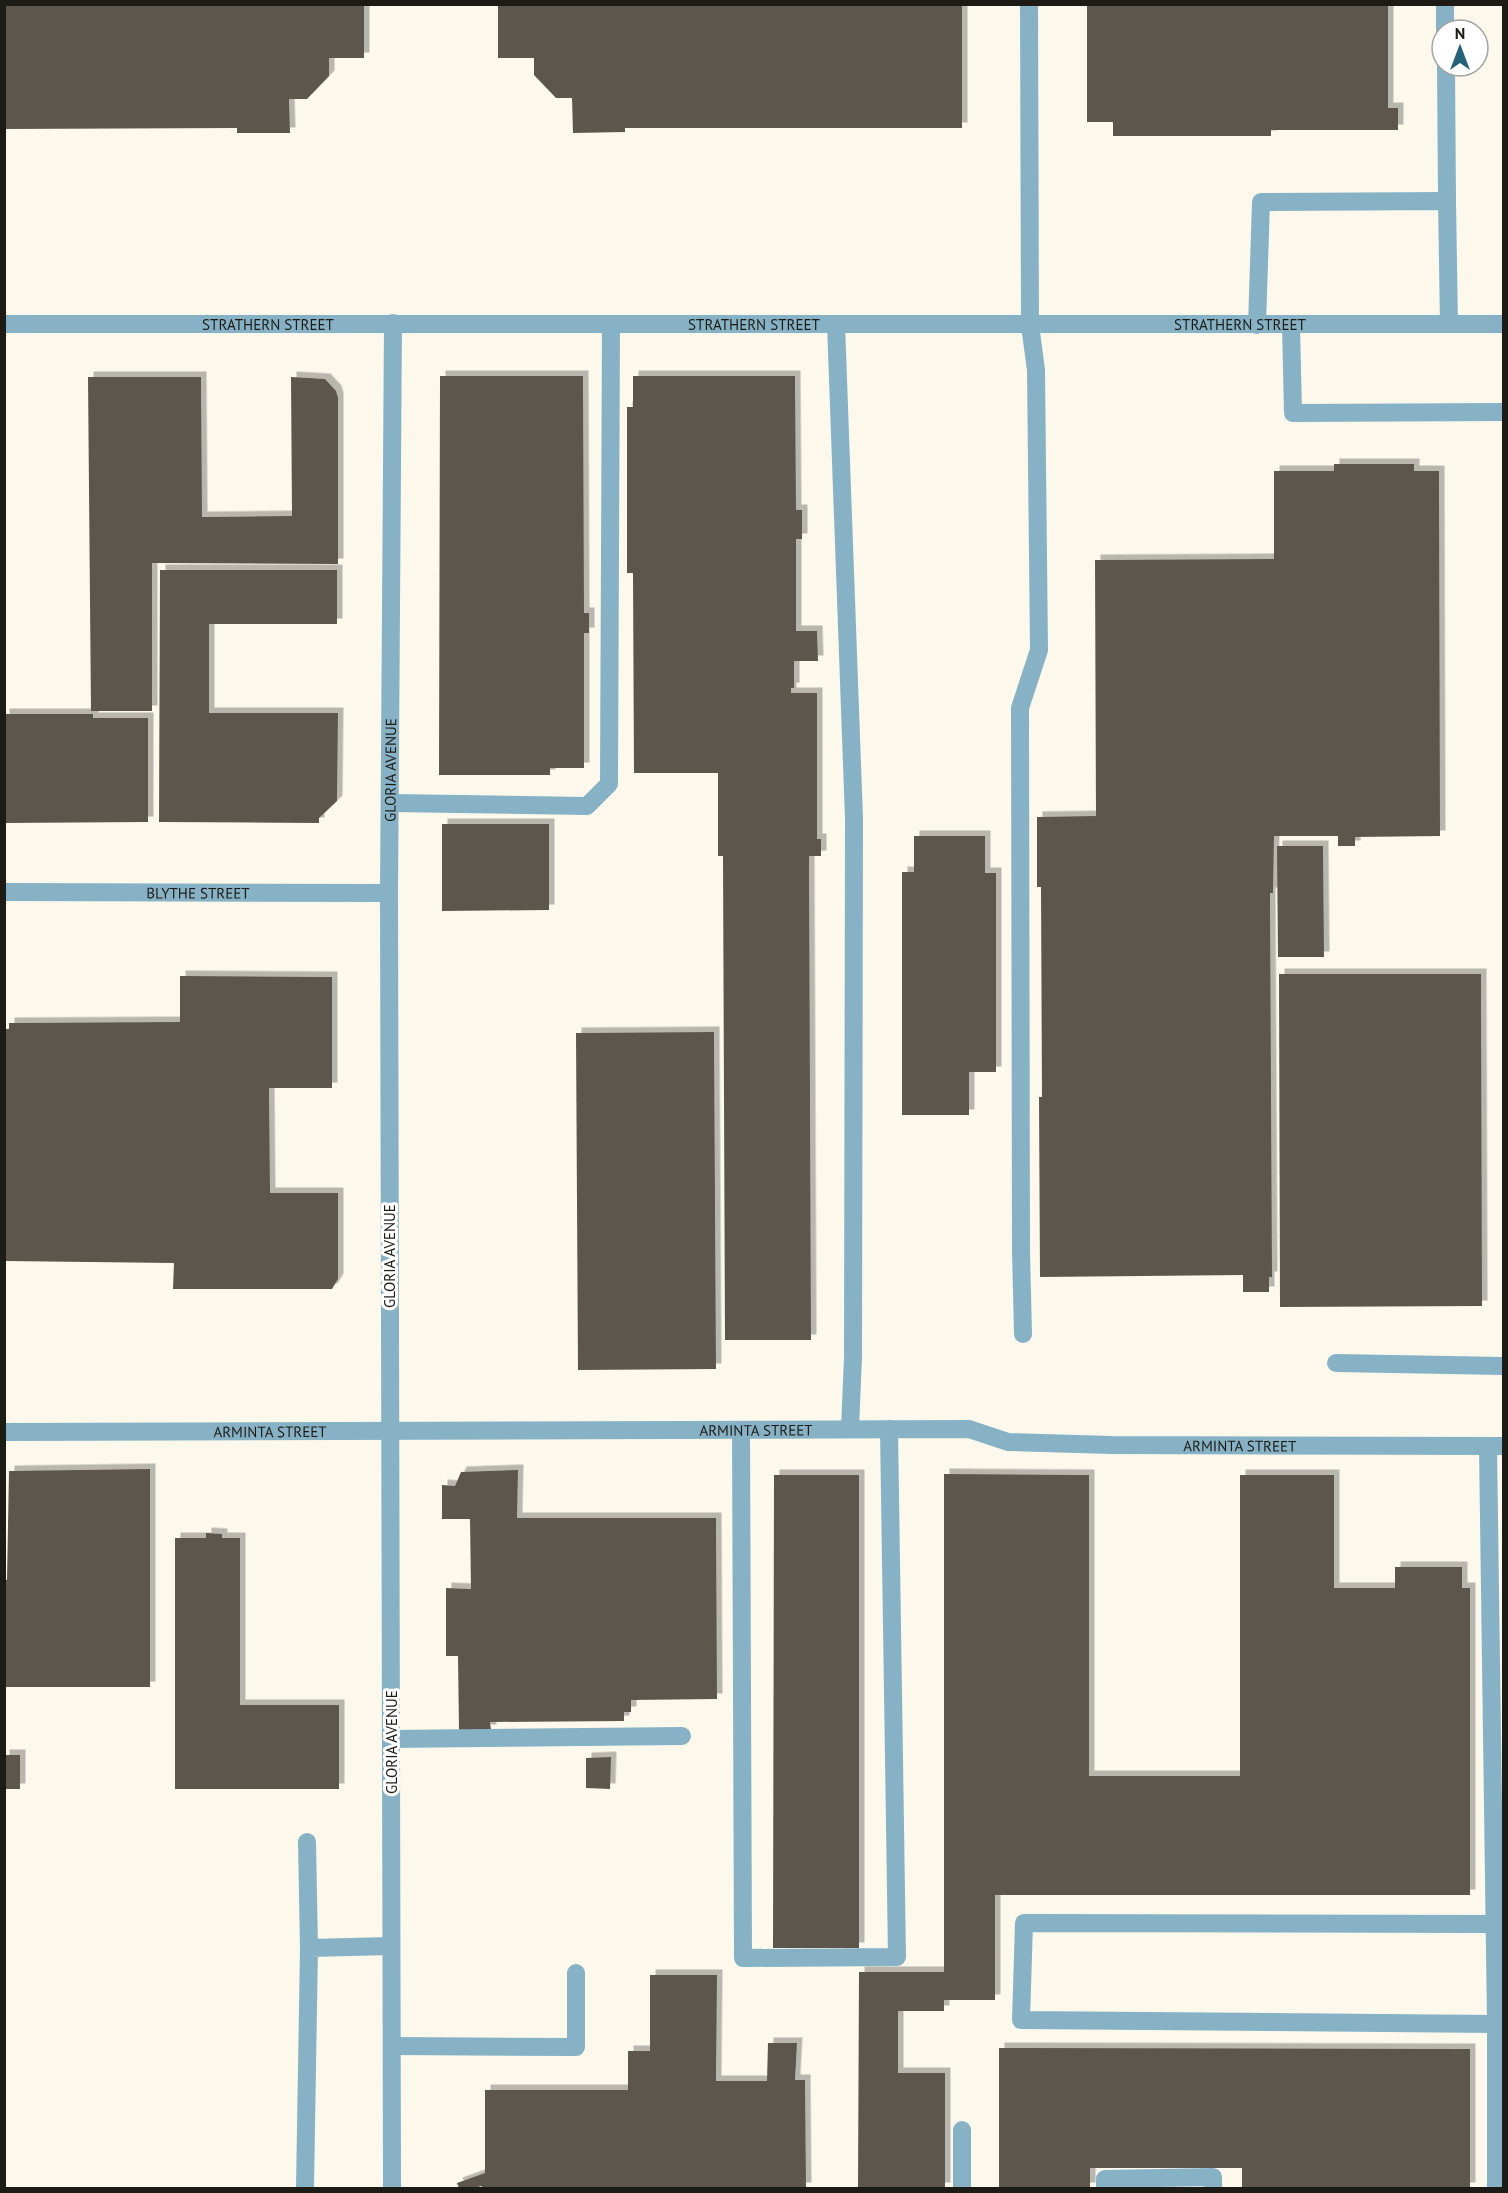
<svg xmlns="http://www.w3.org/2000/svg" width="1508" height="2193" viewBox="0 0 1508 2193" font-family="'PT Sans',sans-serif">
  <style>
    .building { fill: #5b574d; filter: url(#shadow) }
    .lines { fill: none; stroke-linecap: round; stroke-linejoin: round }
    .minor { stroke: #87b2c5; stroke-width: 18 }
    .labels { text-anchor: middle; dominant-baseline: central; stroke-width: 6; stroke-linejoin: round; paint-order: stroke }
    .street-label { font-size: 15px; fill: #1c1b16; stroke: #fff }
  </style>
  <defs>
    <filter id="shadow"><feDropShadow dx="5.5" dy="-5.5" stdDeviation="0" flood-color="#0004"/></filter>
  </defs>
  <rect width="100%" height="100%" fill="#fcf9ec"/>
  <g class="building">
    <path d="M4,4h356l4,2v52h-35v18l-22,23h-18l1,34h-53v-5l-233,1z"/>
    <path d="M502,4h460v124h-337v4l-52,1 -1,-35h-16l-22,-23v-17h-36v-52z"/>
    <path d="M1087,4h301v104h10v22h-127v6h-158v-14h-26z"/>
    <path d="M440,376h143l1,237h5v20h-5v135h-34v7h-111z"/>
    <path d="M633,376h162l1,134h6v29h-6v92h21l1,30h-24v27h-3v5h26v146h4v17h-12l2,484h-86l-2,-484h-5v-83h-84l-1,-200h-6v-166h6z"/>
    <path d="M88,377h113l1,140 90,-1 -1,-139 34,2 11,12 2,7v166l-186,-1v148h-61z"/>
    <path d="M1334,464h80v7h25l1,365 -85,1v9h-17v-10h-64l-1,57h-3l2,384h-3v15h-26v-17l-203,2 -1,-180h3l-1,-210h-4v-70l59,-1 -1,-256 179,-1v-88h60z"/>
    <path d="M160,570h177v54h-128v89h129l-1,88 -18,17v5l-160,-1z"/>
    <path d="M4,714h89v4h55v104l-144,1z"/>
    <path d="M442,824h107v86l-107,1z"/>
    <path d="M914,836h71v37h11v199h-27v43h-67v-243h12z"/>
    <path d="M1277,846h46l1,111h-46z"/>
    <path d="M1279,974h202l1,332 -202,1z"/>
    <path d="M180,976l152,1v111h-63l1,105h68v86l-6,10h-159l1,-26 -170,-2v-232h5v-6l171,-1z"/>
    <path d="M714,1032l2,337 -138,1 -2,-337z"/>
    <path d="M150,1469v218h-146v-107h3l2,-109z"/>
    <path d="M518,1470l-1,48h199l1,181 -86,1v12h-7v9l-134,1 1,8h-32l-1,-74h-12v-68l25,1 -1,-70h-28v-34l13,1 6,-14z"/>
    <path d="M944,1474l145,1v301h151v-301h94v113h61v-21h67v21h8v307h-475v105h-51v11h-46v62h47v115h-87l1,-216h85z"/>
    <path d="M774,1475h85v473h-86z"/>
    <path d="M206,1533l16,1v4h18v167h99v84h-164v-251h31z"/>
    <rect x="4" y="1755" width="16" height="34"/>
    <path d="M611,1757l-1,32 -24,-1v-30z"/>
    <path d="M650,1975h67l-1,106h51l1,-38h29l-2,37h10l1,108h-324v-2l-8,2h-15l-2,-5 28,-10v-83h143v-39h22z"/>
    <path d="M999,2048l471,1v139h-228v-20h-152v20h-91z"/>
  </g>
  <g class="lines">
    <g class="minor">
      <path d="M1445,4v26"/>
      <path d="M1446,66l1,135"/>
      <path id="s1" d="M4,324h1500"/>
      <path d="M836,324l18,495 -1,538 -3,72"/>
      <path d="M1257,325l4,-123 186,-1 2,123"/>
      <path d="M1291,325l2,88 211,-1"/>
      <path d="M390,803l197,3 22,-22 2,-460"/>
      <path id="s2" d="M4,892l385,1"/>
      <path d="M1023,1334l-2,-83 -1,-543 19,-58 -3,-280 -6,-45 -1,-321"/>
      <path d="M1336,1363l168,3"/>
      <path d="M741,1430l2,528 154,-1 -8,-528"/>
      <path id="s3" d="M4,1432l965,-3 39,13 104,3 392,1"/>
      <path d="M1488,1446l8,578"/>
      <path d="M391,1739l291,-3"/>
      <path d="M307,1842l2,106"/>
      <path d="M1495,1924l-471,-1 -3,97 475,4v164"/>
      <path d="M392,2046l184,1v-74"/>
      <path d="M305,2188l4,-240 82,-2"/>
      <path id="s4" d="M392,2188l-3,-1295 4,-570"/>
      <path d="M962,2188v-58"/>
      <path d="M1105,2188v-9l108,-2v11"/>
    </g>
  </g>
  <g class="labels">
    <g class="street-label">
      <text stroke="none"><textPath href="#s1" startOffset="264">STRATHERN STREET</textPath></text>
      <text stroke="none"><textPath href="#s1" startOffset="750">STRATHERN STREET</textPath></text>
      <text stroke="none"><textPath href="#s1" startOffset="1236">STRATHERN STREET</textPath></text>
      <text stroke="none"><textPath href="#s4" startOffset="1418">GLORIA AVENUE</textPath></text>
      <text stroke="none"><textPath href="#s2" startOffset="194">BLYTHE STREET</textPath></text>
      <text transform="translate(389 1256) rotate(-90)">GLORIA AVENUE</text>
      <text stroke="none"><textPath href="#s3" startOffset="752">ARMINTA STREET</textPath></text>
      <text stroke="none"><textPath href="#s3" startOffset="266">ARMINTA STREET</textPath></text>
      <text stroke="none"><textPath href="#s3" startOffset="1238">ARMINTA STREET</textPath></text>
      <text transform="translate(391 1742) rotate(-90)">GLORIA AVENUE</text>
    </g>
  </g>
  <rect width="1508" height="2193" fill="none" stroke="#1c1b16" stroke-width="12"/>
  <g transform="translate(1460 48)"><circle r="28" fill="#ffffff" stroke="#a4a4a2" stroke-width="1.5"/>
  <path d="M0-4.5L10 22L0 15L-10 22Z" fill="#26637a"/>
  <text y="-9" font-size="16" font-weight="bold" text-anchor="middle" fill="#1c1b16">N</text>
  </g>
</svg>
